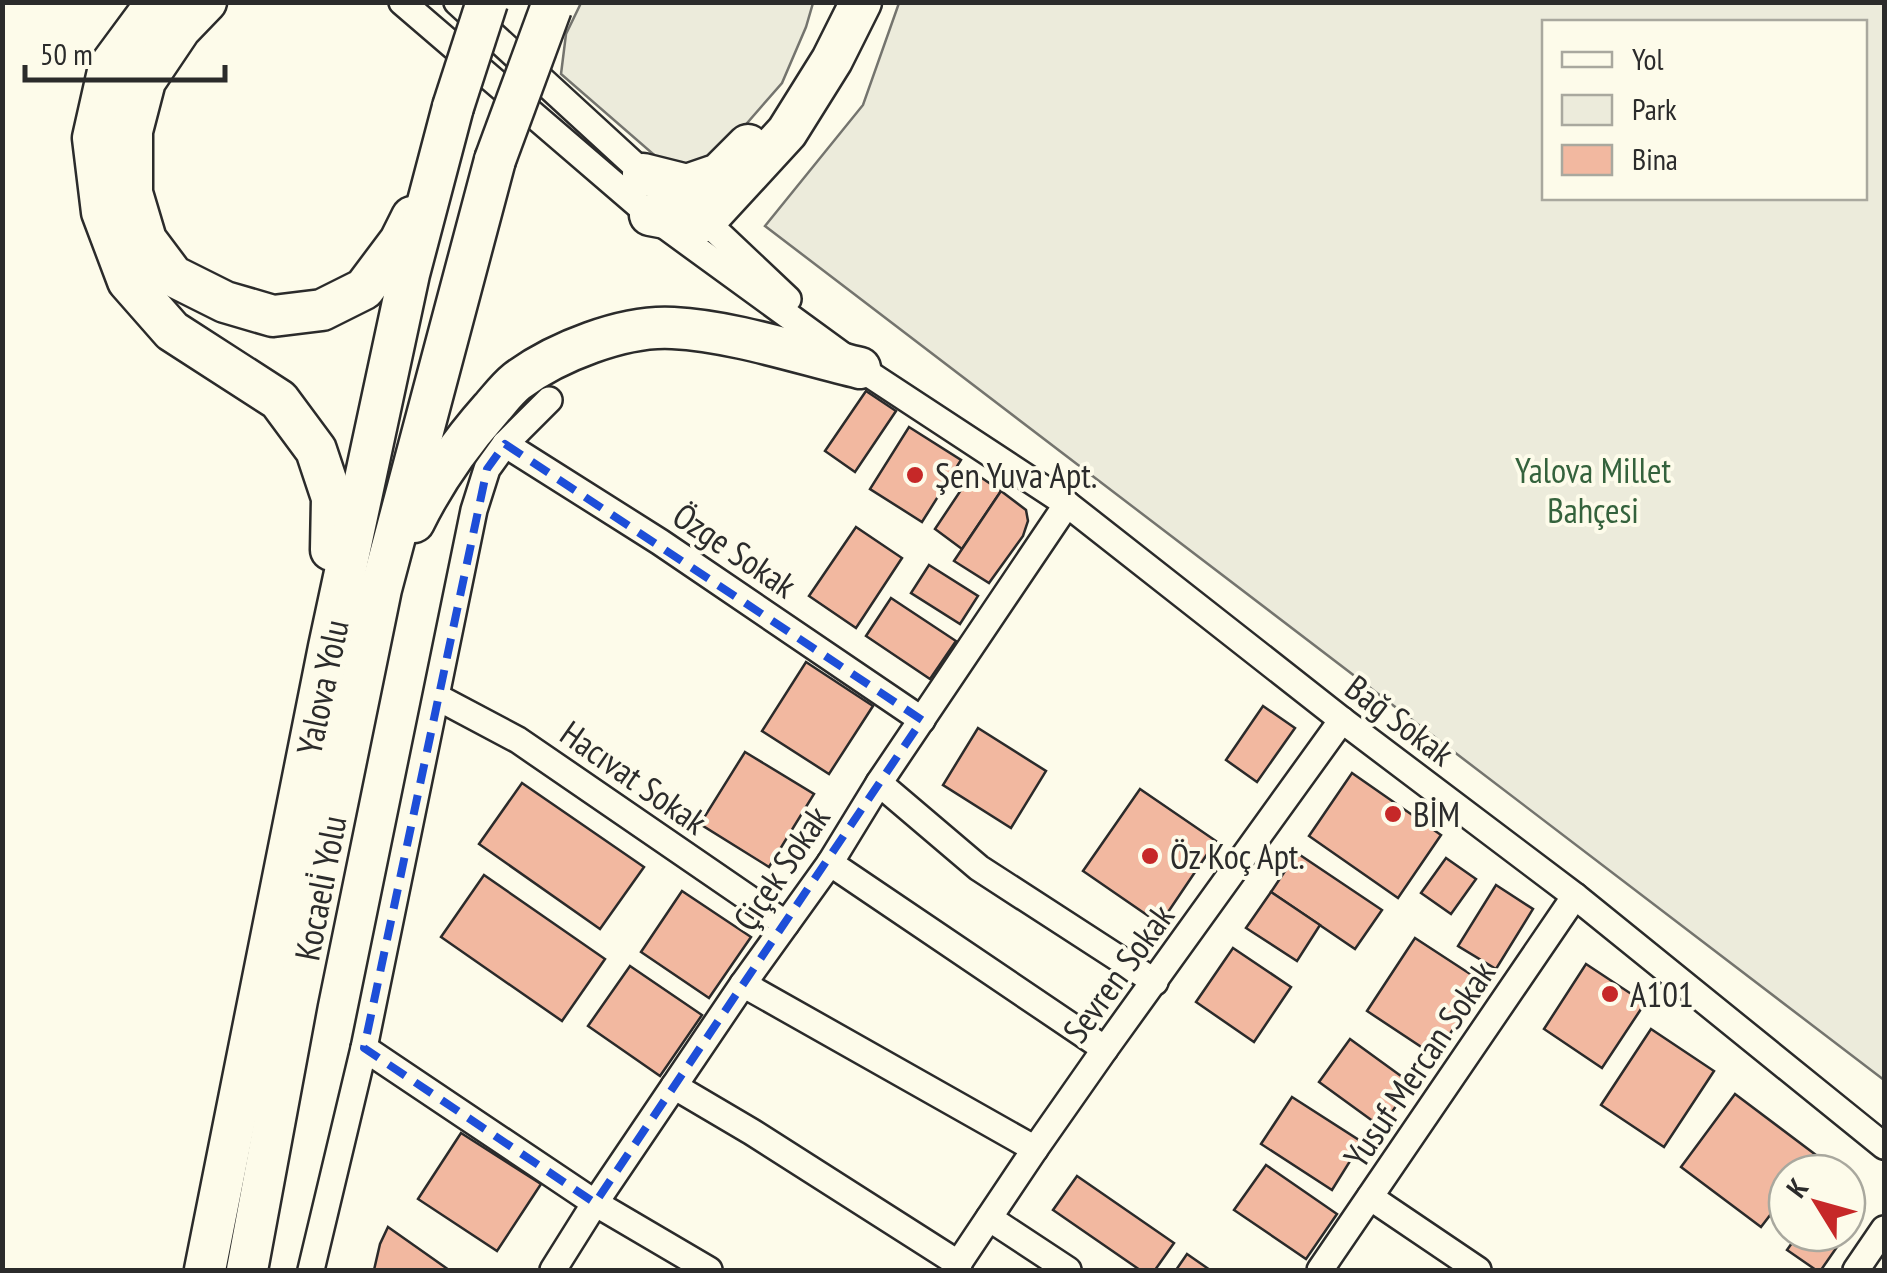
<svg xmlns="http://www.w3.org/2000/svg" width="1887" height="1273" viewBox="0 0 1887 1273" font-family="'PT Sans Narrow',sans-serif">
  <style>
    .green { fill: #ecebdb; stroke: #74746e; stroke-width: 2.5; fill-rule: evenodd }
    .building { fill: #f2b8a0; stroke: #2b2b2b; stroke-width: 2.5 }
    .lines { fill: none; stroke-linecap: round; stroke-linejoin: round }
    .minor-casing { stroke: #2b2b2b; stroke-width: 30 }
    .trunk-casing { stroke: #2b2b2b; stroke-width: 45 }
    .minor { stroke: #fdfbea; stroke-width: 25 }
    .trunk { stroke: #fdfbea; stroke-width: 40 }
    .trunk-bridge-casing { stroke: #2b2b2b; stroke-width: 45; stroke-linecap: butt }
    .trunk-bridge { stroke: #fdfbea; stroke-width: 40 }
    .marked { fill: none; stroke: #1d4ed8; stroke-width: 8; stroke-dasharray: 20 12; stroke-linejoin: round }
    .poi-dot { fill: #c62828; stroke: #fdfbea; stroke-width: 4 }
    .labels { text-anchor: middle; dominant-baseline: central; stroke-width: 8; stroke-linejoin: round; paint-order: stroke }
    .park-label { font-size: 35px; fill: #34623c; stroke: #fdfbea }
    .poi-label { font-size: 35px; fill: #2b2b2b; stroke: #fdfbea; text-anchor: start }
    .street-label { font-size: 35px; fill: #2b2b2b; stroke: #fdfbea }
  </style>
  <rect width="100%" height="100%" fill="#fdfbea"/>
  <g class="green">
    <path d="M581,3h232l-7,24 -24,56 -54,62 -37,19 -23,3 -107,-93 5,-40z"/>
    <path d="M899,3h985v1077l-1119,-854 98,-121zM1544,22h320v176h-320z"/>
  </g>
  <g class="building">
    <path d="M866,391l30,20 -41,61 -30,-21z"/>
    <path d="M909,427l52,33 -39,62 -52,-33z"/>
    <path d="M973,472l28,19 -39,58 -27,-20z"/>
    <path d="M1001,491l25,19 2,11 -5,15 -34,47 -35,-22z"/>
    <path d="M856,527l46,31 -46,70 -47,-32z"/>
    <path d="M929,565l49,31 -18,28 -49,-31z"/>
    <path d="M891,598l65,43 -26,38 -64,-43z"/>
    <path d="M806,662l67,44 -44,68 -67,-43z"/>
    <path d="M1263,706l32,22 -38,54 -31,-22z"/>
    <path d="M978,728l68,43 -35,57 -68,-43z"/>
    <path d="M745,752l69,42 -45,73 -69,-43z"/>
    <path d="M1352,773l89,62 -43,63 -89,-62z"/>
    <path d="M522,783l122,84 -44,62 -121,-85z"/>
    <path d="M1140,789l76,52 -56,83 -77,-53z"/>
    <path d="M1297,853l85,57 -27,39 -84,-57z"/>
    <path d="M1446,858l30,21 -25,35 -30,-21z"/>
    <path d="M484,875l121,84 -43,62 -121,-84z"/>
    <path d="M1496,885l37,24 -37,60 -38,-23z"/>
    <path d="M682,891l69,46 -42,61 -68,-46z"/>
    <path d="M1271,892l49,33 -23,36 -51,-33z"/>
    <path d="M1415,938l69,45 -49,73 -68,-45z"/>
    <path d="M1233,948l58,39 -37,55 -58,-40z"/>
    <path d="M1586,964l59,39 -43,65 -58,-39z"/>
    <path d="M630,966l72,49 -42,61 -72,-50z"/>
    <path d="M1651,1029l63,42 -50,76 -63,-42z"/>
    <path d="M1350,1039l62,45 -31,43 -62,-45z"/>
    <path d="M1735,1094l81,61 -14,18h-15v20l-26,34 -80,-60z"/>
    <path d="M1292,1097l70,45 -30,48 -71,-46z"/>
    <path d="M461,1133l80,51 -44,67 -79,-52z"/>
    <path d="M1266,1165l71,49 -31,45 -72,-49z"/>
    <path d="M1077,1176l97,67 -19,27h-15l-87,-60z"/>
    <path d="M1847,1196l17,12 -43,62h-5l-29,-20 12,-17h48z"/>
    <path d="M388,1227l61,43h-75l6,-26z"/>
    <path d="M1187,1254l23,16h-34z"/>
  </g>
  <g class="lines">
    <g class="minor-casing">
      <g id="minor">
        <path d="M402,2l248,213 210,153 207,136 275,216 233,176 309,250"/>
        <path d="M457,2l195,179"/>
        <path d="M697,213l91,86"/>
        <path d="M505,444l155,98 262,178"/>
        <path d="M437,697l81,43 268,184"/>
        <path d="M879,783l100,85 176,114"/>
        <path d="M830,863l275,186"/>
        <path d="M743,984l292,165"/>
        <path d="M364,1048l231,155 114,67"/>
        <path d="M674,1086l78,46 207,132"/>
        <path d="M1370,1197l108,73"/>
        <path d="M989,1218l79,52"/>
        <path d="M311,1270l53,-222 110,-538 13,-41 18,-25 44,-44"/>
        <path d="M553,1270l42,-67 148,-219 87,-121 49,-80 188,-279"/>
        <path d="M954,1270l81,-121 70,-100 237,-329"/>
        <path d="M1320,1270l255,-374"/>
        <path d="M1856,1270l28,-41"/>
      </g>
    </g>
    <g class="trunk-casing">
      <g id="trunk">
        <path d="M157,2l-48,65 -16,71 9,74 26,69 44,50 107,69 37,50 16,48 -1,52"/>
        <path d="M206,2l-26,27 -35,52 -13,50v62l14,47 27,36 52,26 48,14 49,-6 42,-21 36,-48 12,-24"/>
        <path d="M643,174l44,11 32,-11 29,-29"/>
        <path d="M650,215l47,9 9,-4 81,-88 45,-72 29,-58"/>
        <path d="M414,522c20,-41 46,-78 77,-113 8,-9 16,-20 26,-28 39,-29 107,-56 156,-53 60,3 128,26 187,40"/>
        <path d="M205,1270l124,-623 80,-373 44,-167"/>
        <path d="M247,1270l50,-270 84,-411 114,-429"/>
      </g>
    </g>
    <use href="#minor" class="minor"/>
    <use href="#trunk" class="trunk"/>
    <g class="trunk-bridge-casing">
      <g id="trunk-bridge">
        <path d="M453,107l34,-105"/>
        <path d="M495,160l56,-152"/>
      </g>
    </g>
    <use href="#trunk-bridge" class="trunk-bridge"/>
  </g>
  <path class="marked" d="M505,444l417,276 -327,483 -231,-155 123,-579z"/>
  <g class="poi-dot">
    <circle cx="915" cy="475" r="10"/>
    <circle cx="1393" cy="814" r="10"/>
    <circle cx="1150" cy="856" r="10"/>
    <circle cx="1610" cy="994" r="10"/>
  </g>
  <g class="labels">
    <g class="park-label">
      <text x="1593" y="470">Yalova Millet<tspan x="1593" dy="40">Bahçesi</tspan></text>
    </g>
    <g class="poi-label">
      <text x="935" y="475">Şen Yuva Apt.</text>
      <text x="1413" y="814">BİM</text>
      <text x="1170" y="856">Öz Koç Apt.</text>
      <text x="1630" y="994">A101</text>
    </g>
    <g class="street-label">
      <text transform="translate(735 550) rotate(34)">Özge Sokak</text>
      <text transform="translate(322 687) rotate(-78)">Yalova Yolu</text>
      <text transform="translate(1400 720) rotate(37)">Bağ Sokak</text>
      <text transform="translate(634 777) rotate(35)">Hacıvat Sokak</text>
      <text transform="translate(781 868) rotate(-56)">Çiçek Sokak</text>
      <text transform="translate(320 888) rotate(-79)">Kocaeli̇ Yolu</text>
      <text transform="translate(1118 973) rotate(-54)">Sevren Sokak</text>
      <text transform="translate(1419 1064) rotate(-56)">Yusuf Mercan Sokak</text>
    </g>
  </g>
  <rect width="1887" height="1273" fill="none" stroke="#2b2b2b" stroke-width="10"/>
  <rect x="1542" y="20" width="325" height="180" fill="#fdfbea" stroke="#a9a89e" stroke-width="2.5"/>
  <rect x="1562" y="52" width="50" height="15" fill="#fdfbea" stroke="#a9a89e" stroke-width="2.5"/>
  <text x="1632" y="70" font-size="30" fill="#2b2b2b">Yol</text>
  <rect x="1562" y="95" width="50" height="30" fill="#ecebdb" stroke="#a9a89e" stroke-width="2.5"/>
  <text x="1632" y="120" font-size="30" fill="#2b2b2b">Park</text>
  <rect x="1562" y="145" width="50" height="30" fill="#f2b8a0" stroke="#a9a89e" stroke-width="2.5"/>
  <text x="1632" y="170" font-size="30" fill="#2b2b2b">Bina</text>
  <g transform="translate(1817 1203) rotate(307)"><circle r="48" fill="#fdfbea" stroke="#a9a89e" stroke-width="2.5"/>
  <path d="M0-8L18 38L0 25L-18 38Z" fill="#c62828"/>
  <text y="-15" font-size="28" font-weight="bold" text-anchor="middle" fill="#2b2b2b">K</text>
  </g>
  <path d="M25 65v15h200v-15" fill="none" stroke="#2b2b2b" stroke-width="5"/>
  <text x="40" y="65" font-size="30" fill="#2b2b2b" stroke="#fdfbea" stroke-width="8" paint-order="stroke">50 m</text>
</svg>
